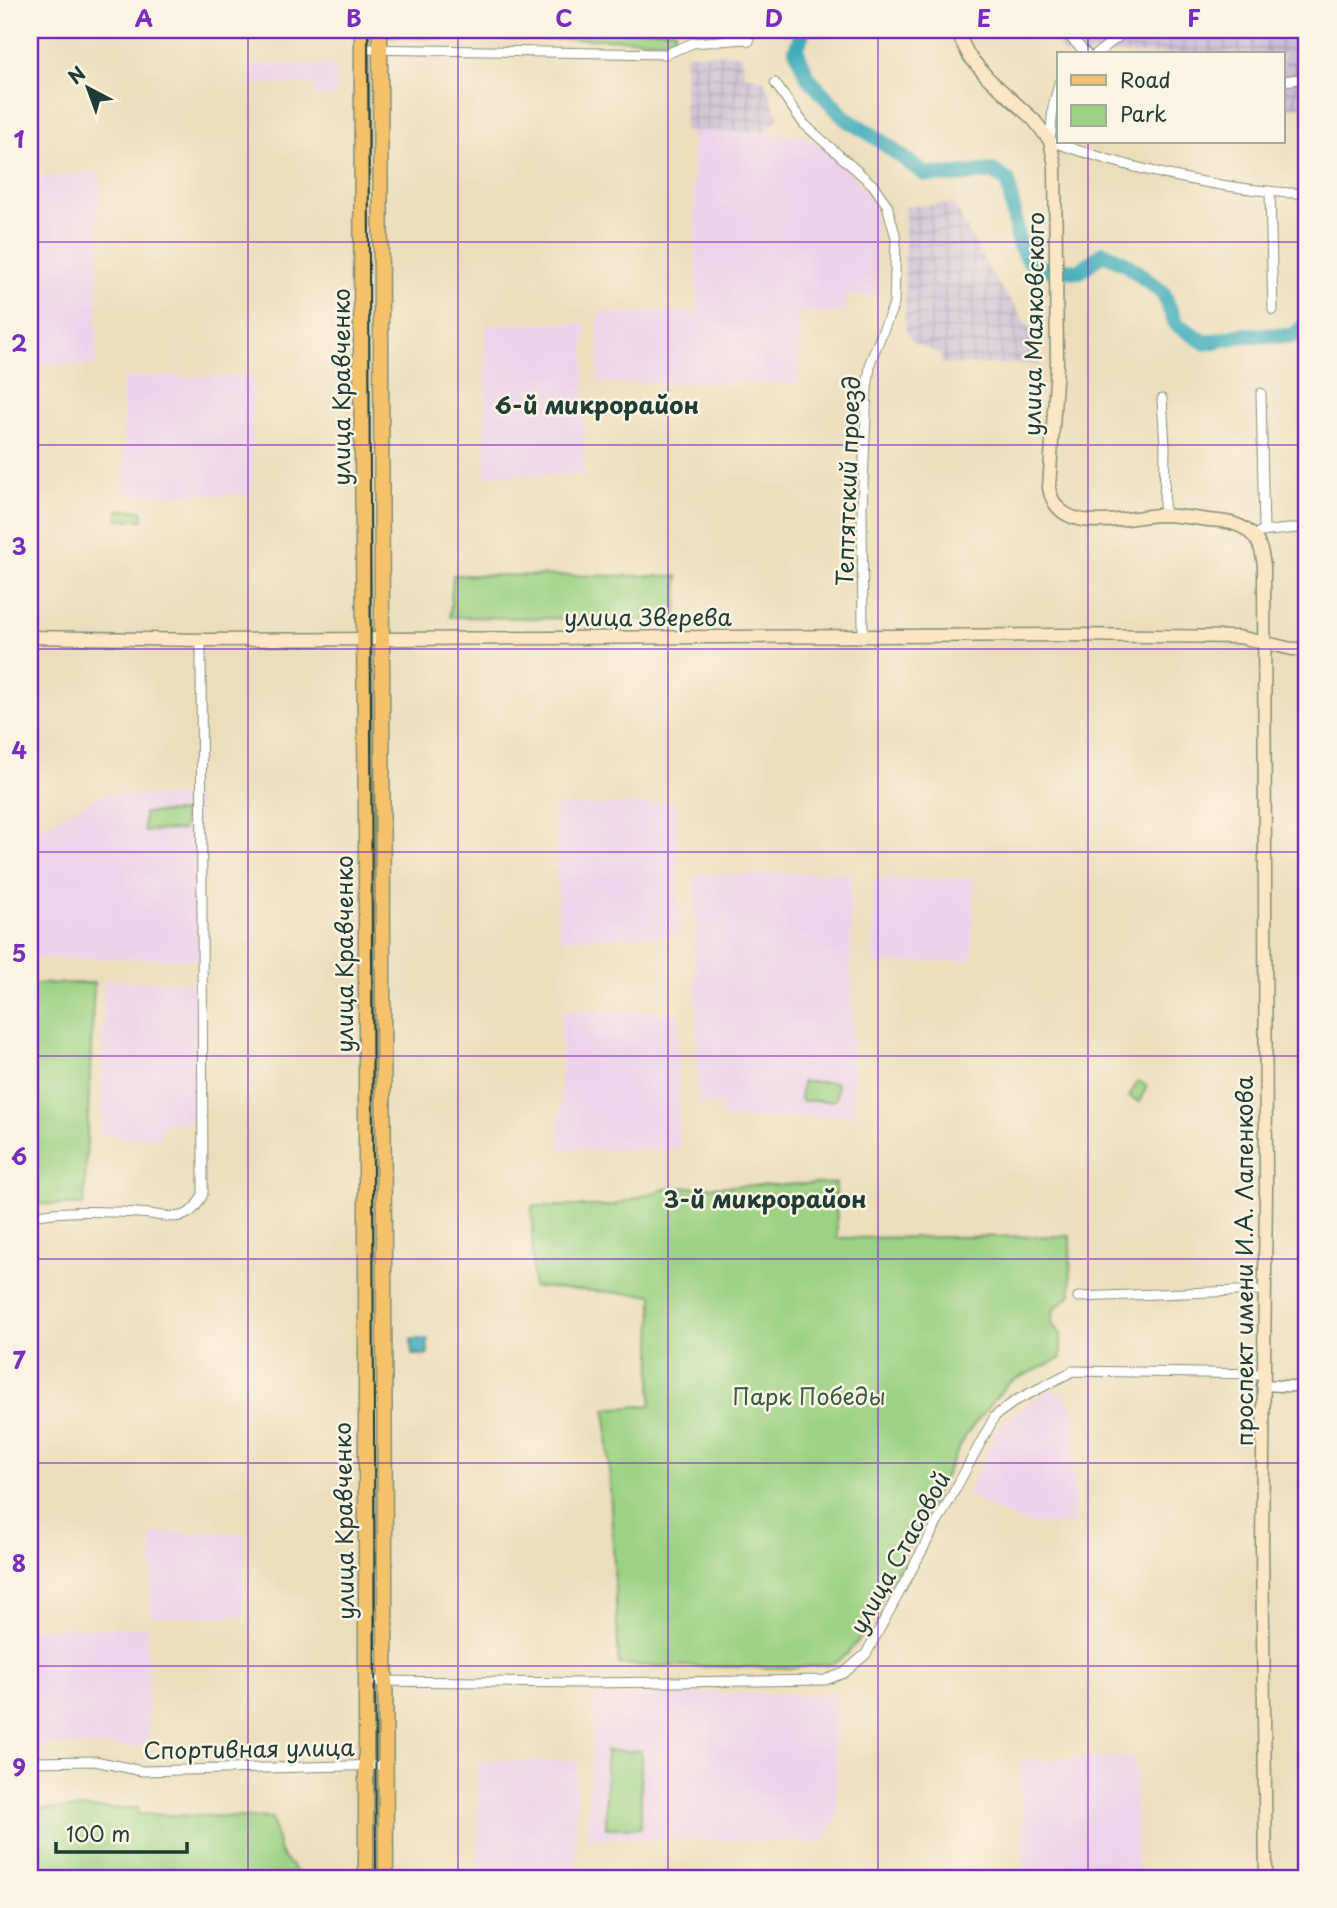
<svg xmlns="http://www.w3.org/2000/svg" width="1337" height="1908" viewBox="0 0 1337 1908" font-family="'Playpen Sans',sans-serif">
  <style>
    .built { fill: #edd1e9 }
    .industrial { fill: url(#industrial-grid) }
    .green { fill: #9bd283; stroke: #5d885c; stroke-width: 2 }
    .water { fill: url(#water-ripples); stroke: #2e7476; stroke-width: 2 }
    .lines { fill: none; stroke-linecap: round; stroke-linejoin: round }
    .river { stroke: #3cacb9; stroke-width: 16 }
    .minor-casing { stroke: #868e78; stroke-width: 11 }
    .tertiary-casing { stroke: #868e78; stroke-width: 13 }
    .secondary-casing { stroke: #868e78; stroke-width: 15 }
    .primary-casing { stroke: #868e78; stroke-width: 17 }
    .minor { stroke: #fff; stroke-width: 9 }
    .tertiary { stroke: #fff; stroke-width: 10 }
    .secondary { stroke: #fbe7c3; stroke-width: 12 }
    .primary { stroke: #f4c26a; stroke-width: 14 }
    .tram { stroke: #1f3d34; stroke-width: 2 }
    .grid { fill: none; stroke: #7b2cbf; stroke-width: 2; stroke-opacity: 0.55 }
    .labels { text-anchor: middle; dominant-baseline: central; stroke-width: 5; stroke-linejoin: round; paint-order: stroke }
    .street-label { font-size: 23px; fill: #1f3d34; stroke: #fcf5e5 }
    .park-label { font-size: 23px; fill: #385b44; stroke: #fcf5e5 }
    .neighbourhood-label { font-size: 24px; font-weight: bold; fill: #1f3d34; stroke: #fcf5e5 }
    .neatline { fill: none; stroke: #7b2cbf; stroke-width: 2.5 }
    .grid-label { font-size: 23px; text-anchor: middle; font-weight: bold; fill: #7b2cbf }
  </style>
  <defs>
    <pattern id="industrial-grid" width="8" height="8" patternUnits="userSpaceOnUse" patternTransform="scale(1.75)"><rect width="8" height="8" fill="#ccbfd4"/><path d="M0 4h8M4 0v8" fill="none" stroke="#a59cad"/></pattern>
    <pattern id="water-ripples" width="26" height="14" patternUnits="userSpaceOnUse" patternTransform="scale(1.75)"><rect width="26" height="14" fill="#3cacb9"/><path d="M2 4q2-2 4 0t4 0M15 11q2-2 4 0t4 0" fill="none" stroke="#328d97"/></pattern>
  </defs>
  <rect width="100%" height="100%" fill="#fcf5e5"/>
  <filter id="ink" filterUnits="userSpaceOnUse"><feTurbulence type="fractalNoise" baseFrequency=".0143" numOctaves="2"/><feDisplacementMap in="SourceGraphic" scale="14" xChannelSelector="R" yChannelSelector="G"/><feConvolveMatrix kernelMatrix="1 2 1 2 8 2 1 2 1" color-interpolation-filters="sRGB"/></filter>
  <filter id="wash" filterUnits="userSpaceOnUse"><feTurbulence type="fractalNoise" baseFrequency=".00686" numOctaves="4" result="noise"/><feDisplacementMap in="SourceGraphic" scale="28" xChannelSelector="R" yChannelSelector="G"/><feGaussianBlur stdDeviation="1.57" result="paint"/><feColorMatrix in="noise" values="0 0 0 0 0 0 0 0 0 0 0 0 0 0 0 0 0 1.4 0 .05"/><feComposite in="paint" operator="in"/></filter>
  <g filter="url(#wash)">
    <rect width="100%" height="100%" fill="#ecdebb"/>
    <g class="built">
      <path d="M252,64l84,1v31h-22l-1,-12h-61z"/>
      <path d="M692,131l71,1 43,5 30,18 38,48 2,93h-31l1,18 -47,-1v70h-201v-70l99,-1z"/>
      <path d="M100,172l-4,193 -66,-1v-186z"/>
      <path d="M585,323l-1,152h-99v-150z"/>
      <path d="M253,376l-1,119 -128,-1 -1,-117z"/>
      <path d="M113,793l85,6v160l-168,-1v-124l66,-37z"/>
      <path d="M676,803l4,132 -121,4 -4,-133z"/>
      <path d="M850,872l4,244 -132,3 -1,-15h-23l-4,-229z"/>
      <path d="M974,878l-2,82 -99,4v-85z"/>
      <path d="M104,980l94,3 3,138 -38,3 -2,15 -60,-3z"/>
      <path d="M561,1011l118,1v138l-119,-1z"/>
      <path d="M1050,1389l11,4 14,16 -1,116 -50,-1 -58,-29 35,-71z"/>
      <path d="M152,1533h92v83h-93z"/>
      <path d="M148,1627v120l-118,-1v-118z"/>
      <path d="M671,1693l164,2 2,122 -13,25 -238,-4 9,-141z"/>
      <path d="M1135,1757l3,121h-114l-3,-118z"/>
      <path d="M577,1760l-2,118h-96l-2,-117z"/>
    </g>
    <g class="industrial">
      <path d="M1048,30h259v75l-24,4v-55h-220l-9,-19z"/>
      <path d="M685,54h56l4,21 19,5 15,38 -16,14 -79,-1z"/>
      <path d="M954,204l35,66 47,67 4,29 -6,-2h-93v-9l-28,-13 -8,-13v-123z"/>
    </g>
    <g class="green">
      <path d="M390,30h285l-1,10 -284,-3z"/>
      <path d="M118,510h24l1,10h-25z"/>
      <path d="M453,575l225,1 -1,44 -227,-3z"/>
      <path d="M183,812v18l-39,1v-18z"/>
      <path d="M94,983l-10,222 -54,-1v-220z"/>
      <path d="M1138,1081l9,5 -8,16 -10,-5z"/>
      <path d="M802,1082h32l3,2 -1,15 -3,2h-31l-2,-3z"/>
      <path d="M836,1183l1,55 233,-2 1,59 -17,14 -2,16 9,9v24l-53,25 -41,50 -104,202 -16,19 -14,10 -42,4 -172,-3 -13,-256 45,-4 2,-110 -120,-8 -1,-81h78l58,-18z"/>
      <rect x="606" y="1751" width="35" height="77"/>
      <path d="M138,1808v6l134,4 8,35 22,25h-272v-69z"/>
    </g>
    <path class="water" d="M411,1339h17v16h-16z"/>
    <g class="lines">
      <path class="river" d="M803,30l-7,20 12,28 38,41 28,17 51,38 32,1 36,-4 15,10 11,64 16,23 45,3 23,-18 22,10 38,30 13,31 30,19 37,-8 50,1 14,-12"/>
    </g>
  </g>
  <g filter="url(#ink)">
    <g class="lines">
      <g class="minor-casing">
        <g id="minor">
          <path d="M1059,30l11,7 17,17"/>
          <path d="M362,49l304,5 27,-11 53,-4 3,2"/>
          <path d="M1096,54l31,-24"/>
          <path d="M1283,81l24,-3"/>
          <path d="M775,83l29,41 69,61 14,20 9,33 -2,66 -23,56 -4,28 -5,121 1,128"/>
          <path d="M1059,83l-6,24 -3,34c83,29 170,49 257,53"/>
          <path d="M1270,192l3,118"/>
          <path d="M1261,393l3,139"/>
          <path d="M1162,399l3,47 -1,69"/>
          <path d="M1260,532l47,-5"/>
          <path d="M30,1216c36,-6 72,-5 108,-3 15,0 29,6 43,3 12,-3 17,-12 22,-22l-2,-554"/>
          <path d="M1078,1297l186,-7"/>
          <path d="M367,1681l220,2 238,-3 19,-7 22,-19 129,-238 20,-15 58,-30 189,3"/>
          <path d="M30,1762l65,-1 47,10 245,-6"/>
        </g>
      </g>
      <g class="tertiary-casing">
        <path id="tertiary" d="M1262,1385l45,2"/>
      </g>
      <g class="secondary-casing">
        <g id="secondary">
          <path d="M956,30l13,26 19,22 46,42 16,21 5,24 2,200 -8,123c9,50 75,29 111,27 16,0 33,3 49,5 15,1 34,3 44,16 8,8 9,18 11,29l2,623 -4,356 4,334"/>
          <path d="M30,637l171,3 866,-5 172,2 53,12h15"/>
        </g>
      </g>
      <g class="primary-casing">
        <g id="primary">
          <path d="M362,30l-1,333 5,461v1054"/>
          <path d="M380,30l6,1848"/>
        </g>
      </g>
      <use href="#minor" class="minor"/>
      <use href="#tertiary" class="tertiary"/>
      <use href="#secondary" class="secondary"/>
      <use href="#primary" class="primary"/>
      <path class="tram" d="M368,30l8,1848"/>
    </g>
  </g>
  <path class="grid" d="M248,30v1848M458,30v1848M668,30v1848M878,30v1848M1088,30v24M1088,142v1736M30,242h1277M30,445h1277M30,649h1277M30,852h1277M30,1056h1277M30,1259h1277M30,1463h1277M30,1666h1277"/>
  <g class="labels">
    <g class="street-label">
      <text transform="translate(1033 324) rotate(-89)">улица Маяковского</text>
      <text transform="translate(340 387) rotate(-90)">улица Кравченко</text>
      <text transform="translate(847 481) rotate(-88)">Тептятский проезд</text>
      <text x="648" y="616">улица Зверева</text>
      <text transform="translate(343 954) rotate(-90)">улица Кравченко</text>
      <text transform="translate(1243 1261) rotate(-90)">проспект имени И.А. Лапенкова</text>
      <text transform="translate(343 1521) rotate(-91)">улица Кравченко</text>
      <text transform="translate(899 1552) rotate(-61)">улица Стасовой</text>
      <text transform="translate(249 1748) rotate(-1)">Спортивная улица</text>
    </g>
    <g class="park-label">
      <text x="809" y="1395">Парк Победы</text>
    </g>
    <g class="neighbourhood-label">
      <text x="597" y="404">6-й микрорайон</text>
      <text x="765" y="1198">3-й микрорайон</text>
    </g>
  </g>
  <rect width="1337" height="1908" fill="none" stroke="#fcf5e5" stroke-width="77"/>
  <rect x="1057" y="52" width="228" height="91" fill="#fcf5e5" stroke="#a4ab9e" stroke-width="2"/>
  <rect x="1071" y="75" width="35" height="10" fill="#f4c26a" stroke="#a4ab9e" stroke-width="2"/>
  <text x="1120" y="88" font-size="21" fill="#1f3d34">Road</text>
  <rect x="1071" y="105" width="35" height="21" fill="#9bd283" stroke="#a4ab9e" stroke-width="2"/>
  <text x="1120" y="122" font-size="21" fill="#1f3d34">Park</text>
  <g transform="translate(88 88) rotate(319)" stroke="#fcf5e5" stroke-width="5" paint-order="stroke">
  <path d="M0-5L12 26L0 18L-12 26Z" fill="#1f3d34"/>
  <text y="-10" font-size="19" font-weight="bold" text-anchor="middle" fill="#1f3d34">N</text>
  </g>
  <path d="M56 1842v10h131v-10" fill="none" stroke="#1f3d34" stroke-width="3.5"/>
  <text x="66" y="1842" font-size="21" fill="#1f3d34" stroke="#fcf5e5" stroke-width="5" paint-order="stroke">100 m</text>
  <rect x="38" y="38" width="1260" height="1832" class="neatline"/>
  <g class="grid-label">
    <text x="144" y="27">A</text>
    <text x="354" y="27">B</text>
    <text x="564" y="27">C</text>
    <text x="774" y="27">D</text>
    <text x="984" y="27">E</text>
    <text x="1194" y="27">F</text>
    <text x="19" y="148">1</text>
    <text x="19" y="352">2</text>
    <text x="19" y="555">3</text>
    <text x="19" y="759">4</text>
    <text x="19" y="962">5</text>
    <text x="19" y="1165">6</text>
    <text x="19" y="1369">7</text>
    <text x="19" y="1572">8</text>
    <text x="19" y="1776">9</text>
  </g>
</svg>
